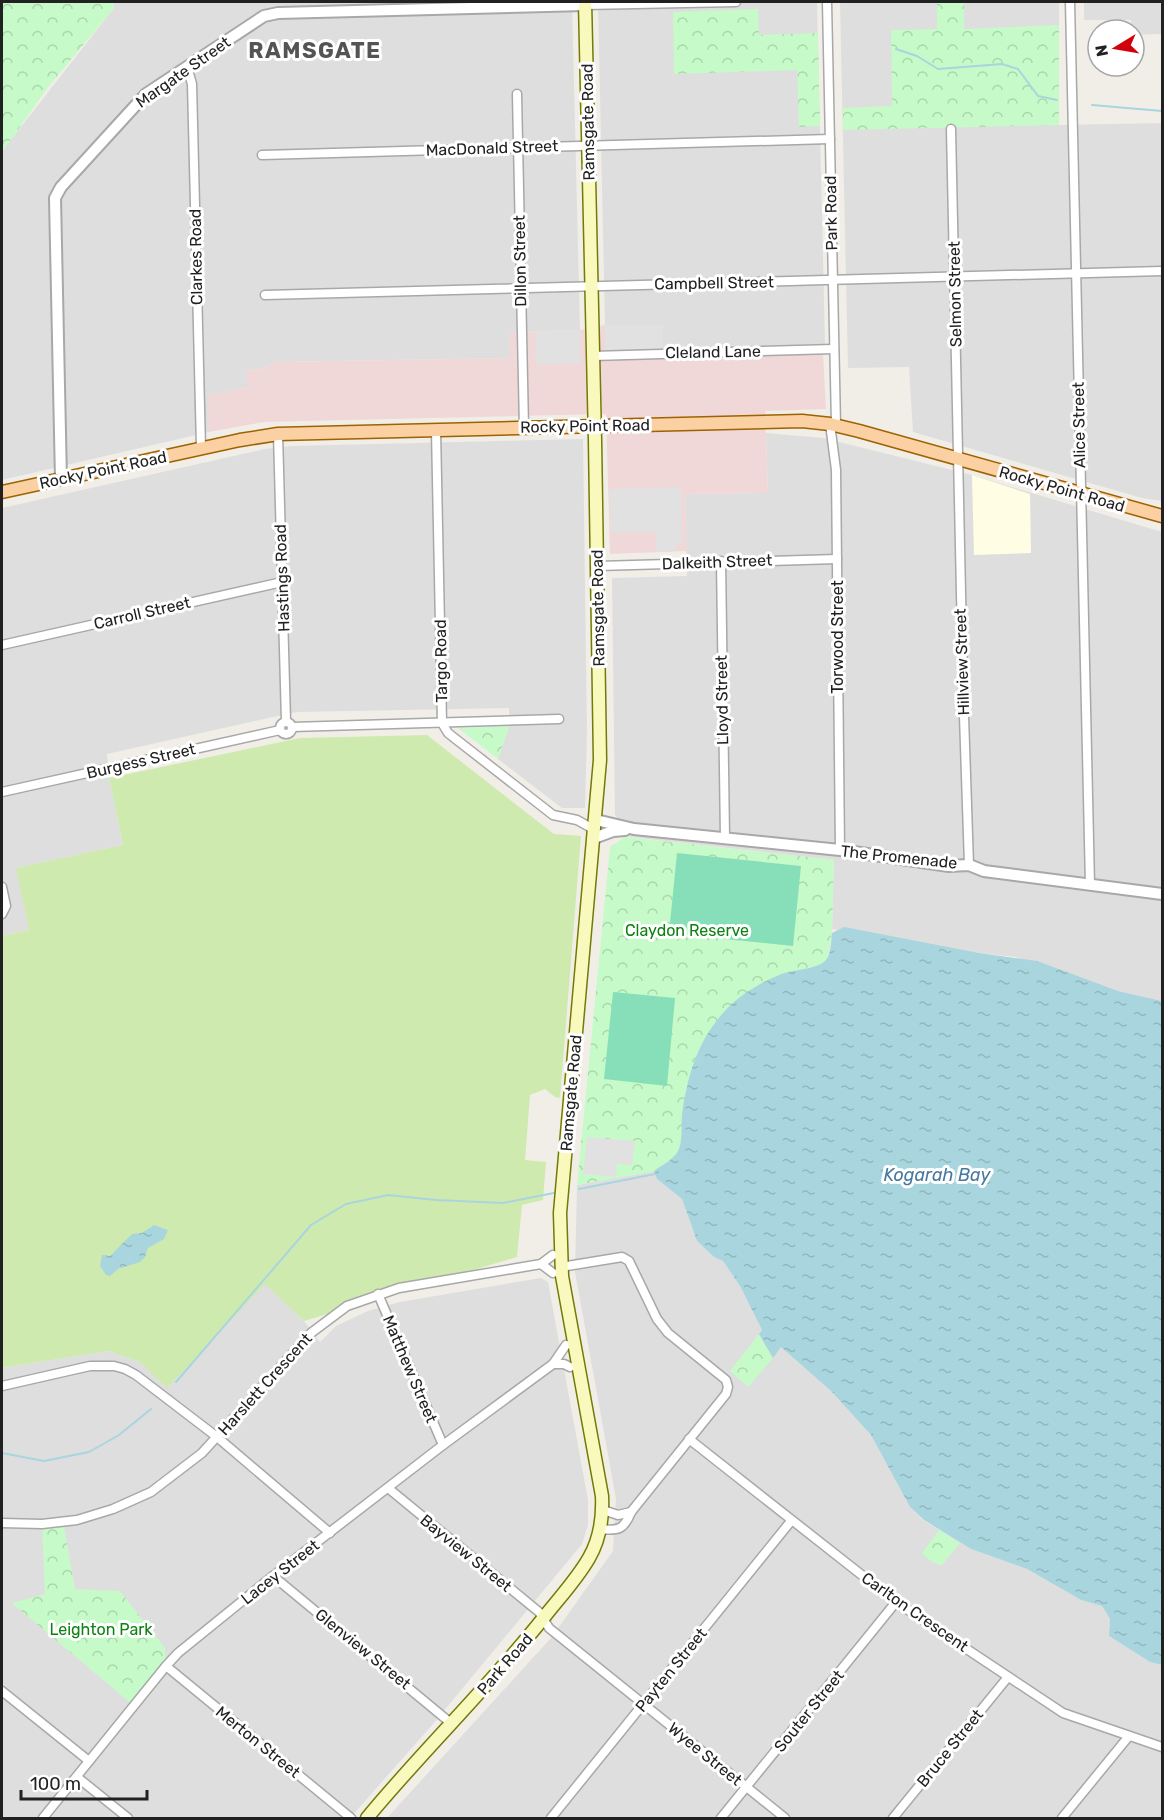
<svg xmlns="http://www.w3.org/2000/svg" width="1164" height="1820" viewBox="0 0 1164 1820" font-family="Rubik,sans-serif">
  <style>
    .residential { fill: #dfdede }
    .commercial { fill: #f1d8d8 }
    .education { fill: #fffde3 }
    .grass { fill: #cfeaaf }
    .park { fill: url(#park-crowns) }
    .pitch { fill: #87dfb9 }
    .parking { fill: #e1e1e1 }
    .water { fill: url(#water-ripples) }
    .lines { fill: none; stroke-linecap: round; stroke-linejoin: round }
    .stream { stroke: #a9d5de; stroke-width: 2 }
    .minor-casing { stroke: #a8a8a8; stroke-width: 11 }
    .tertiary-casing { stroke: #a8a8a8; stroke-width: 14 }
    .secondary-casing { stroke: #737a06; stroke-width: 15 }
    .primary-casing { stroke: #9d6201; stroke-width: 15 }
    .minor { stroke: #fff; stroke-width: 8 }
    .tertiary { stroke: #fff; stroke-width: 10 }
    .secondary { stroke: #f9f9bd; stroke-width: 12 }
    .primary { stroke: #fbd1a3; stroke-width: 12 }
    .labels { text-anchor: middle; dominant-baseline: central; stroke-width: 6; stroke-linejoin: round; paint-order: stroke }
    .street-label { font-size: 16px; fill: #212121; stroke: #fff }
    .park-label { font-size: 16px; fill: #0d8111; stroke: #fff }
    .water-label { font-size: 18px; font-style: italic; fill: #4778a1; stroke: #fff }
    .district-label { font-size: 22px; font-weight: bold; letter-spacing: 1.5px; fill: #545454; stroke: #fff }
  </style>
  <defs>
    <pattern id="park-crowns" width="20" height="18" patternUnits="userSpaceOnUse" patternTransform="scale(1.5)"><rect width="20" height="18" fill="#c6fac8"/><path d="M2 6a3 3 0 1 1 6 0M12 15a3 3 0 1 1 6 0" fill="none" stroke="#aad6ac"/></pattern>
    <pattern id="water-ripples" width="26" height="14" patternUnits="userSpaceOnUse" patternTransform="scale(1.5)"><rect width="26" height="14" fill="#a9d5de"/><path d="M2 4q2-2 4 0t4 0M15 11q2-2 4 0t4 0" fill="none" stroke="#91b7be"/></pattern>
  </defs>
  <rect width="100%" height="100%" fill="#f1eee8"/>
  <g class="residential">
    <path d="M114,2h458l8,328 -70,2v26l-236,4 -11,6 -16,3v16l-38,9v36l-207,48v-329l112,-143z"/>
    <path d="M598,2h219l8,342 -162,5v-24h-58z"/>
    <path d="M840,2h219v123l103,-2v378l-20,-3 -229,-66 -4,-65 -61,1z"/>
    <path d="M1084,2h78v32l-28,1v-5h-3v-10h-47z"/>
    <path d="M766,433l57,5 149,37 190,57v469l-44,-10 -102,-34 -37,-4 -147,-24 2,-69 -204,-23 -15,-22 -3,-237 75,-2 -2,-82 83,-1z"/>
    <path d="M583,439l4,292 -2,77h-23l-64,-49 11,-33v-18l-212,4 -29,6 -161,36 2,24 14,67 -106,23 12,62 -27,6v-428l263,-59 27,-3z"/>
    <path d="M654,1171l3,8 25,20 15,42 17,16 9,4 17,25 22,44 11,27 8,-10 50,44 40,44 39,72 13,13 48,29 56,20 54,31 21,6 8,13 -1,17 41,26 12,3v153h-775l164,-180 62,-87 3,-52 -41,-227 2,-87z"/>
    <path d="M541,1278l7,4 40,218v25l-6,19 -149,180 -83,94h-348v-450l106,-17 32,11 27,25 98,-104 39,38 16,21 16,-16 32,-15 32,-9z"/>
  </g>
  <path class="commercial" d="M605,325h58v33l160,-5 3,56 -61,2 3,82 -83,1 2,57 -77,3 -4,-140 -342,8 -55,10 -1,-36 39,-9v-16l16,-3 11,-6 236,-4v-26l70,-2z"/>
  <path class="education" d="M972,475l58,19 1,59 -57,2z"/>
  <path class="grass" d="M427,735l127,99 27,2 -21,262 -5,-1 -10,-8 -15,6 -5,65 21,2 -3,38 -21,5 -5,52 -213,64 -39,-37 -98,104 -27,-26 -32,-11 -106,17v-432l27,-6 -13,-62 107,-23 -14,-67 191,-40z"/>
  <g class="park">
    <path d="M2,2h112v6l-65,78 -47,66z"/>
    <path d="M937,2h27v27l95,-4v100l-216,5v-22l49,-2 -1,-76 46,-1z"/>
    <path d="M758,9l1,26 59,-2 2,93 -21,1 -2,-57 -123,4 -1,-62z"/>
    <path d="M509,726l-11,33 -40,-31z"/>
    <path d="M625,837l209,23 -2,73 -4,25 -3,4 -9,4 -38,9 -26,15 -29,22 -37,75 -6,61 -7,10 -19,13 -77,14 33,-338z"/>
    <path d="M759,1334l14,24 -25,29 -18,-16z"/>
    <path d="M63,1522l12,67 45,2 45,57 1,18 -32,40 -122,-103 33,-9 -3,-70z"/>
    <path d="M939,1530l21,13 -19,23 -14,-7 -5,-6z"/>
  </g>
  <g class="pitch">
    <path d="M677,853l124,13 -8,80 -124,-13z"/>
    <path d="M613,992l62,6 -8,88 -63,-7z"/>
  </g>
  <g class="parking">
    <path d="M605,325h58v33l-58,1z"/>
    <path d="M580,330l1,33 -45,2 -1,-33z"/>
    <path d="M681,487l1,56h-6v8l-20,1 -1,-20 -44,1 -2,-44z"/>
    <path d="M587,1137l48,4 -3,24 -15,-1 -1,13 -33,-3z"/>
  </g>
  <g class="water">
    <path d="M844,927l135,26 58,8 81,30 44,10v664l-12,-3 -41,-26 1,-17 -8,-13 -21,-6 -54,-31 -56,-20 -47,-29 -14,-13 -39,-72 -40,-44 -50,-44 -8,11 -14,-24 3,-4 -22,-44 -17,-25 -9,-4 -17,-16 -15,-42 -25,-20 -3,-8c8,-6 19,-11 24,-20 5,-9 3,-26 4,-36 5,-38 15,-72 40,-101 14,-17 37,-31 57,-39 11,-5 40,-6 47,-15 5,-6 5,-19 6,-27z"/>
    <path d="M154,1225l14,5 -4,9 -16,9 -3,9 -5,5 -22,7 -8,7 -4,-1 -6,-9 2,-11 8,1 22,-22 10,-1z"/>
  </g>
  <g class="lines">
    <g class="stream">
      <path d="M896,49l21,7 21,13 64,-5 16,5 20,27 19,4"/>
      <path d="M1092,105l70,6"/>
      <path d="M579,1189l76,-15"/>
      <path d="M176,1382l135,-157 35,-21 42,-9 48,5 67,3 56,-11"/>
      <path d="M2,1453l42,8 45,-9 30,-17 32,-26"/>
    </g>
    <g class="minor-casing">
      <g id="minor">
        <path d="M827,2l9,423"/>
        <path d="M1070,2l20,883"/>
        <path d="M585,5l151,-3"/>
        <path d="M187,67l5,17 9,364"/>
        <path d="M517,94l7,334"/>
        <path d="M951,129l12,557 6,179"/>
        <path d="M262,155l568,-16"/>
        <path d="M265,295l897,-24"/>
        <path d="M593,356l241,-7"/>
        <path d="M830,424l6,46 4,380"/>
        <path d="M436,430l6,293 6,10 105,82 24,5 18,10"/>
        <path d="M278,434l8,287"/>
        <path d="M721,561l4,277"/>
        <path d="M598,566l239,-7"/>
        <path d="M2,645l280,-63"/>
        <circle cx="286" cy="728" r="6"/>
        <path d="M292,727l267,-8"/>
        <path d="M2,792l278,-62"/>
        <path d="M2,887l4,19 -4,8"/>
        <path d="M541,1264l12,9"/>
        <path d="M561,1267l61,-10 7,4 28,58 11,14 58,47 2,7 -2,7 -95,118c-7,18 -13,19 -31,17"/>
        <path d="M378,1294l65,151"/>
        <path d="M553,1364h11l6,3"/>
        <path d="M2,1386l88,-20h24l11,3 11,6 81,62 113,96"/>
        <path d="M689,1439l207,163 167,111 99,34"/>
        <path d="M388,1488l151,124 10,16 236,190"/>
        <path d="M603,1510l15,5 13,-3"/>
        <path d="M2,1523l40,1 35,-4 36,-11 38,-17 51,-39 109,-120 36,-27 52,-18 142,-24 12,-9"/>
        <path d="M273,1576l179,148"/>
        <path d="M166,1666l185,152"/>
        <path d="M2,1691l87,70"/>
        <path d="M77,1777l51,41"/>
        <path d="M43,1818l123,-152 12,-13 95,-77 170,-131 110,-81 13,-19"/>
        <path d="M551,1818l240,-297"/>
        <path d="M721,1818l175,-216"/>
        <path d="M893,1818l115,-141"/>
        <path d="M1062,1818l67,-82"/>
      </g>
    </g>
    <g class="tertiary-casing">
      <g id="tertiary">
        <path d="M61,480l-6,-282 6,-11 85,-93 118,-78 14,-3 307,-8"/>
        <path d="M596,820l38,9 206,21 109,16 20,-1 15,6 178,23"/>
        <path d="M594,838l19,-7 12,-1"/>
      </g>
    </g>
    <g class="secondary-casing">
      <path id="secondary" d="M367,1818c57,-69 122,-131 178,-202 15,-19 32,-37 44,-58 11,-19 14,-41 13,-62l-40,-220 -2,-63 40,-453 -5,-320 -10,-438"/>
    </g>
    <g class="primary-casing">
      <path id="primary" d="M2,492l238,-52 38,-6 524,-13 28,3 29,7 303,85"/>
    </g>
    <use href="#minor" class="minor"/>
    <use href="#tertiary" class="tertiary"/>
    <use href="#secondary" class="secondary"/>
    <use href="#primary" class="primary"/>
  </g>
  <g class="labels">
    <g class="street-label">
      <text transform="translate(183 72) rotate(-35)">Margate Street</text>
      <text transform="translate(588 122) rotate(-91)">Ramsgate Road</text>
      <text transform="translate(492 148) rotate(-2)">MacDonald Street</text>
      <text transform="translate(831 213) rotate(-91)">Park Road</text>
      <text transform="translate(196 257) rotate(-91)">Clarkes Road</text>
      <text transform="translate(520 261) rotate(-91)">Dillon Street</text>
      <text transform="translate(714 283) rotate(-1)">Campbell Street</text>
      <text transform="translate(955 294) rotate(-91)">Selmon Street</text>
      <text transform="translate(713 352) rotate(-1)">Cleland Lane</text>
      <text transform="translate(1079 425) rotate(-91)">Alice Street</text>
      <text transform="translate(585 426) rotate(-1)">Rocky Point Road</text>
      <text transform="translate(103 470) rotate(-12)">Rocky Point Road</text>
      <text transform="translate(1062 489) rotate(16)">Rocky Point Road</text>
      <text transform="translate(717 562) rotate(-2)">Dalkeith Street</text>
      <text transform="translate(282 578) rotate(-92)">Hastings Road</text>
      <text transform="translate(598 608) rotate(-91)">Ramsgate Road</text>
      <text transform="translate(142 613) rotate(-13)">Carroll Street</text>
      <text transform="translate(837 637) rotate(-90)">Torwood Street</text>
      <text transform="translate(441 661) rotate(-91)">Targo Road</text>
      <text transform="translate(962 662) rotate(-92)">Hillview Street</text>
      <text transform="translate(722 700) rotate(-91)">Lloyd Street</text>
      <text transform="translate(141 761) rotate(-13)">Burgess Street</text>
      <text transform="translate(899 857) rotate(6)">The Promenade</text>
      <text transform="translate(571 1093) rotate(-85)">Ramsgate Road</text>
      <text transform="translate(410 1369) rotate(67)">Matthew Street</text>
      <text transform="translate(265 1384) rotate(-48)">Harslett Crescent</text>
      <text transform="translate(466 1553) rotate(39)">Bayview Street</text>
      <text transform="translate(280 1572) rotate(-38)">Lacey Street</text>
      <text transform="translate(915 1612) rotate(35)">Carlton Crescent</text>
      <text transform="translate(363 1649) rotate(39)">Glenview Street</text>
      <text transform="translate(505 1664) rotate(-49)">Park Road</text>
      <text transform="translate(671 1670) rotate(-51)">Payten Street</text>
      <text transform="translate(809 1711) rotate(-51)">Souter Street</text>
      <text transform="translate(258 1742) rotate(39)">Merton Street</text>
      <text transform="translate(950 1748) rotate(-51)">Bruce Street</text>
      <text transform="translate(705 1754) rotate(39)">Wyee Street</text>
    </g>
    <g class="park-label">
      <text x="687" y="930">Claydon Reserve</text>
      <text x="101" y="1629">Leighton Park</text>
    </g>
    <g class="water-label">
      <text x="937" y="1175">Kogarah Bay</text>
    </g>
    <g class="district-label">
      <text x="315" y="50">RAMSGATE</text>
    </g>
  </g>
  <rect width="1164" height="1820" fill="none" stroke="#212121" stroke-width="6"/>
  <g transform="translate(1116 48) rotate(259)"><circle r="28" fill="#ffffff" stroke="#a6a6a6" stroke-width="1.5"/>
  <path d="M0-4.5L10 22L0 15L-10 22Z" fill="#d1010b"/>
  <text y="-9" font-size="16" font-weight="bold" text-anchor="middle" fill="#212121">N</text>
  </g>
  <path d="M21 1790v9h126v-9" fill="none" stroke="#212121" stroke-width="3"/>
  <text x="30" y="1790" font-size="18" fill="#212121" stroke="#ffffff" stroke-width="4.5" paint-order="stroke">100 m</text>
</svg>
